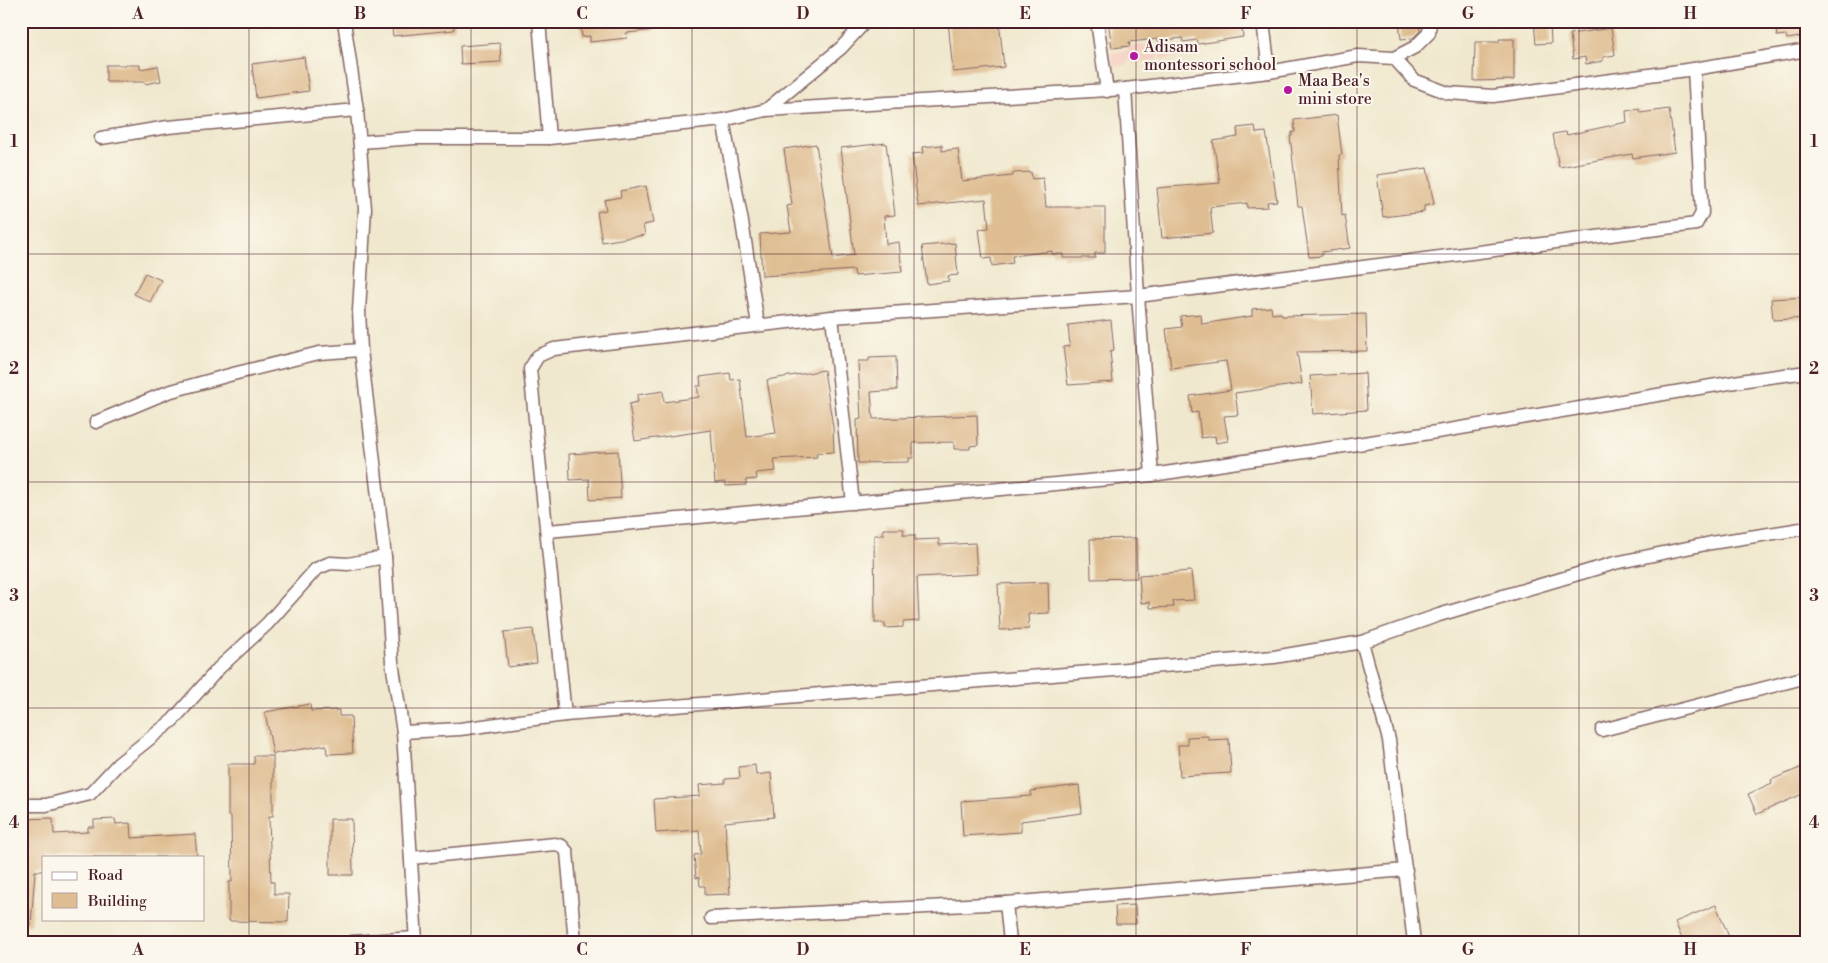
<svg xmlns="http://www.w3.org/2000/svg" width="1828" height="963" viewBox="0 0 1828 963" font-family="'Libre Bodoni',serif">
  <style>
    .built { fill: #f6d2c4 }
    .building { fill: #dfbd92 }
    .lines { fill: none; stroke-linecap: round; stroke-linejoin: round }
    .street-casing { stroke: #846564; stroke-width: 15 }
    .street { stroke: #fff; stroke-width: 12 }
    .grid { fill: none; stroke: #4a1f2b; stroke-width: 1; stroke-opacity: 0.55 }
    .poi-dot { fill: #b5179e; stroke: #fbf7ec; stroke-width: 2 }
    .labels { text-anchor: middle; dominant-baseline: central; stroke-width: 4; stroke-linejoin: round; paint-order: stroke }
    .poi-label { font-size: 16px; fill: #4a1f2b; stroke: #fbf7ec; text-anchor: start }
    .neatline { fill: none; stroke: #4a1f2b; stroke-width: 2 }
    .grid-label { font-size: 16px; text-anchor: middle; font-weight: bold; fill: #4a1f2b }
  </style>
  <rect width="100%" height="100%" fill="#fbf7ec"/>
  <filter id="ink" filterUnits="userSpaceOnUse"><feTurbulence type="fractalNoise" baseFrequency=".02" numOctaves="2"/><feDisplacementMap in="SourceGraphic" scale="10" xChannelSelector="R" yChannelSelector="G"/><feConvolveMatrix kernelMatrix="1 2 1 2 8 2 1 2 1" color-interpolation-filters="sRGB"/></filter>
  <filter id="wash" filterUnits="userSpaceOnUse"><feTurbulence type="fractalNoise" baseFrequency=".0096" numOctaves="4" result="noise"/><feDisplacementMap in="SourceGraphic" scale="20" xChannelSelector="R" yChannelSelector="G"/><feGaussianBlur stdDeviation="1.12" result="paint"/><feColorMatrix in="noise" values="0 0 0 0 0 0 0 0 0 0 0 0 0 0 0 0 0 1.4 0 .05"/><feComposite in="paint" operator="in"/></filter>
  <g filter="url(#wash)">
    <rect width="100%" height="100%" fill="#f0e8ce"/>
    <path class="built" d="M1154,43l1,4 20,-3 2,13 -15,3 -1,-5h-3v5l-26,4v-5l-4,1v4l-15,3 -2,-14 17,-3v-3z"/>
    <g id="blocks">
      <g class="building">
        <path d="M391,21h63v9l-61,6z"/>
        <path d="M580,21h76v9l-30,3 1,5 -37,4v-6l-8,1z"/>
        <path d="M948,21h51l5,46 -51,5z"/>
        <path d="M1108,21h133l2,16 -45,7 -1,-4 -14,2 -1,-4 -24,3v-2l-29,3 1,4 -18,2z"/>
        <path d="M1399,21h20l1,10 -7,7 -12,1z"/>
        <path d="M1534,21h16l1,22 -15,1z"/>
        <path d="M1775,21h32v15l-20,3 -1,-4 -9,1z"/>
        <path d="M1611,28l4,27 -12,2v4l-17,3 -1,-7 -12,2 -3,-25z"/>
        <path d="M1499,39h15v41l-40,1 1,-39h24z"/>
        <path d="M500,43l1,19 -40,2 -1,-18z"/>
        <path d="M304,57l5,34 -53,7 -4,-34z"/>
        <path d="M106,65h34v4l18,-3 3,15 -16,3 -1,-2h-38z"/>
        <path d="M1639,109l1,4 29,-4 6,43 -42,6 -1,-4 -73,13 -6,-33 13,-2 1,3 60,-13 -1,-11z"/>
        <path d="M1337,115l5,40h-3l3,61 3,-1 5,33 -28,4v4l-13,1 -7,-51h-4l-8,-70h2v-4h3l-1,-12z"/>
        <path d="M1255,126l1,7 10,-1 11,69 -10,1 1,5 -21,1v-5l-37,4 3,26 -51,5 -5,-50 63,-5 -7,-42 25,-4 -1,-9z"/>
        <path d="M886,143l9,72 -11,1 2,28 13,-2 3,30 -47,4 -1,-6 -92,6 -2,-42 31,-2 -4,-26 5,-1 -8,-56 32,-5 17,114 21,-3 -13,-107z"/>
        <path d="M942,145v6l16,-2 4,32 51,-5v-3l18,-1 1,7 11,-1 3,29h59v46h-10v5h-32v-4h-11v-3l-40,5 1,7 -21,3 -1,-8 -8,1 -4,-30 10,-1 -3,-29 -68,7 -6,-52 11,-1 -1,-6z"/>
        <path d="M1427,168l7,36 -10,2v6l-41,5 -6,-42z"/>
        <path d="M646,186l7,37 -10,2 2,10 -43,7 -5,-30 9,-2 -2,-10 17,-3 -1,-6z"/>
        <path d="M955,243l3,32 -10,1 1,5 -22,3 -5,-38z"/>
        <path d="M145,273l16,7 -11,22 -16,-8z"/>
        <path d="M1807,297v21l-34,2 -2,-21z"/>
        <path d="M1271,307l1,7 9,-1 1,3 84,-2 1,37 -70,1 5,32 -67,9 3,22 -14,1 4,25 -12,2 -1,-7 -14,2 -3,-26 -6,1 -2,-17 41,-6 -5,-29 -55,7 -5,-39 16,-2 -2,-11 21,-2 1,10 50,-8v-7z"/>
        <path d="M1111,320l3,30 -4,1 3,31 -45,3 -5,-38 7,-1 -2,-21z"/>
        <path d="M896,357l1,33 -26,2 2,27 104,-4 1,30 -8,1v3h-16v-7l-41,1v15h-4v4l-51,1 -1,-43 4,-1 -3,-58h11v-3z"/>
        <path d="M824,370l9,57 1,25 -18,1 1,4 -43,2 2,12 -20,2 1,6 -11,1v5l-20,1 -1,-4 -10,1 -4,-53 -76,11 -6,-37 9,-2 -1,-7 26,-4 1,11 35,-5 -2,-11h4l-1,-9 30,-4 1,7 9,-1 7,58 29,-4 -9,-53z"/>
        <path d="M1365,373l2,37 -54,4 -3,-38z"/>
        <path d="M618,451l3,47 -31,2 -1,-21 -19,1 -1,-26z"/>
        <path d="M883,529h21l-1,6h12v5l24,-1v6l36,-2 2,31 -60,3 2,44 -16,1v5l-18,1v-5h-10l-1,-88h9z"/>
        <path d="M1136,538l1,40 -46,1 -1,-40z"/>
        <path d="M1191,571l3,29 -21,1 1,6 -24,1v-6l-9,1 -2,-28z"/>
        <path d="M1048,582l1,31 -21,1 1,15 -29,1 -2,-46z"/>
        <path d="M533,629l4,34 -29,4 -4,-35z"/>
        <path d="M310,704l1,7 28,-1v6h12l2,37 -26,1 -1,-9 -53,9 -8,-42z"/>
        <path d="M1208,736v4l21,-1 2,34 -51,3 -2,-31h10l-1,-8z"/>
        <path d="M254,756h19v60h-4l2,66h3v12h15l-1,28 -59,-1v-39h3l-1,-66h-3v-52h26z"/>
        <path d="M755,765l1,10 15,-2 3,44 -49,5 5,72 -25,1v-9h-5l-1,-9 -3,1 -2,-23 7,-1 -2,-24 -43,3 -2,-34 46,-3 -1,-11 26,-2v-4l15,-1 -1,-11z"/>
        <path d="M1807,765v27l-50,22 -9,-20 24,-11 -1,-3z"/>
        <path d="M1079,785l3,28 -61,8v11l-58,4 -2,-35 70,-5v-5z"/>
        <path d="M53,818l1,16 34,-2v-5h6v-7l21,-1 1,5 14,-1 1,15 64,-4 2,23h-153v14h-9l-4,54h-10v-106z"/>
        <path d="M330,819h22l1,56h-23z"/>
        <path d="M1135,905l1,19h-20l-1,-18z"/>
        <path d="M1716,905l15,37h-35l-2,-5 -11,4 -8,-19z"/>
      </g>
    </g>
  </g>
  <g filter="url(#ink)">
    <use href="#blocks" fill-opacity="0" stroke="#846564" stroke-width="1"/>
    <g class="lines">
      <g class="street-casing">
        <g id="street">
          <path d="M344,21l13,89 8,99 -6,102 2,39 24,207 7,105 11,70 13,210"/>
          <path d="M539,21l10,117"/>
          <path d="M1097,21l10,70"/>
          <path d="M1263,21l6,51"/>
          <path d="M1394,58l20,22 34,13 45,3 201,-27 113,-19"/>
          <path d="M1125,89l13,207 14,179"/>
          <path d="M766,110l75,-62 25,-27"/>
          <path d="M723,120l19,102 16,103"/>
          <path d="M101,138l67,-11 189,-17"/>
          <path d="M360,142l55,-4h134l174,-18 43,-10 359,-21 144,-17 89,-16 36,2 21,-11 14,-14 1,-12"/>
          <path d="M832,317l21,186"/>
          <path d="M96,422l72,-30 65,-18 86,-21 42,-3"/>
          <path d="M548,531l604,-56 291,-44 304,-51 60,-8"/>
          <path d="M1362,642l27,98 25,202"/>
          <path d="M565,715l-35,-346 8,-13 16,-7 278,-32 306,-21 558,-72 6,-11 -8,-144"/>
          <path d="M1602,730l205,-53"/>
          <path d="M403,732l57,-3 105,-14 709,-58 88,-15 77,-27 176,-52 96,-20 96,-15"/>
          <path d="M21,805h25l44,-11 28,-30 55,-44 46,-52 48,-44 49,-55 14,-6 18,1 37,-7"/>
          <path d="M411,858l144,-14 7,2 5,6 8,90"/>
          <path d="M1006,903l4,39"/>
          <path d="M711,918l295,-15 400,-33"/>
          <path d="M352,942l64,-4"/>
        </g>
      </g>
      <use href="#street" class="street"/>
    </g>
  </g>
  <path class="grid" d="M249,21v921M471,21v921M692,21v921M914,21v921M1136,21v921M1357,21v921M1579,21v921M21,254h1786M21,482h1786M21,708h1786"/>
  <g class="poi-dot">
    <circle cx="1134" cy="56" r="5"/>
    <circle cx="1288" cy="90" r="5"/>
  </g>
  <g class="labels">
    <g class="poi-label">
      <text x="1144" y="47">Adisam<tspan x="1144" dy="18">montessori school</tspan></text>
      <text x="1298" y="81">Maa Bea's<tspan x="1298" dy="18">mini store</tspan></text>
    </g>
  </g>
  <rect width="1828" height="963" fill="none" stroke="#fbf7ec" stroke-width="55"/>
  <rect x="42" y="856" width="162" height="65" fill="#fbf7ec" stroke="#b4a19f"/>
  <rect x="52" y="872" width="25" height="8" fill="#ffffff" stroke="#b4a19f"/>
  <text x="88" y="880" font-size="15" fill="#4a1f2b">Road</text>
  <rect x="52" y="893" width="25" height="15" fill="#dfbd92" stroke="#b4a19f"/>
  <text x="88" y="906" font-size="15" fill="#4a1f2b">Building</text>
  <rect x="28" y="28" width="1772" height="908" class="neatline"/>
  <g class="grid-label">
    <text x="138" y="19">A</text>
    <text x="360" y="19">B</text>
    <text x="582" y="19">C</text>
    <text x="803" y="19">D</text>
    <text x="1025" y="19">E</text>
    <text x="1246" y="19">F</text>
    <text x="1468" y="19">G</text>
    <text x="1690" y="19">H</text>
    <text x="14" y="147">1</text>
    <text x="1814" y="147">1</text>
    <text x="14" y="374">2</text>
    <text x="1814" y="374">2</text>
    <text x="14" y="601">3</text>
    <text x="1814" y="601">3</text>
    <text x="14" y="828">4</text>
    <text x="1814" y="828">4</text>
    <text x="138" y="955">A</text>
    <text x="360" y="955">B</text>
    <text x="582" y="955">C</text>
    <text x="803" y="955">D</text>
    <text x="1025" y="955">E</text>
    <text x="1246" y="955">F</text>
    <text x="1468" y="955">G</text>
    <text x="1690" y="955">H</text>
  </g>
</svg>
